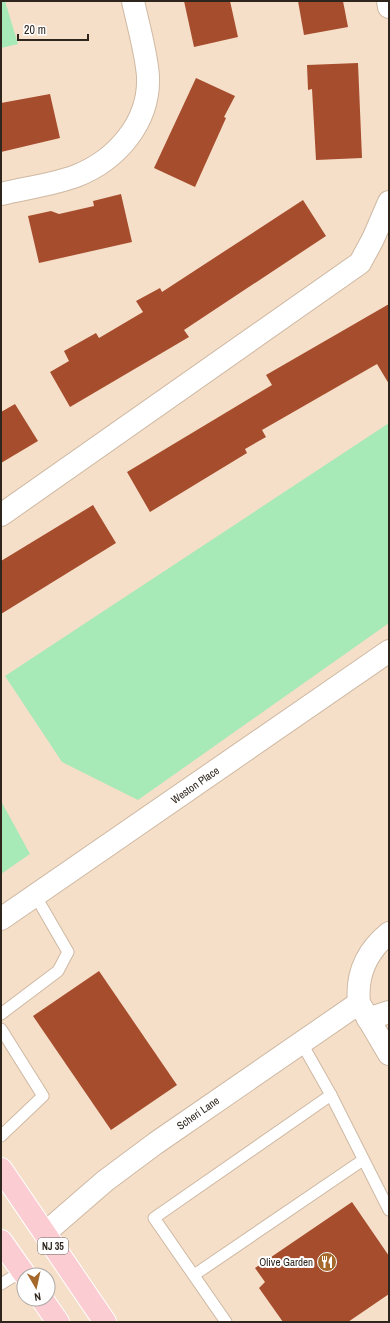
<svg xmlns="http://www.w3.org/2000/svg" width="390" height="1323" viewBox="0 0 390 1323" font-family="'Archivo Narrow',sans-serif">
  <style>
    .green { fill: #a7e9b7 }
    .building { fill: #a64d2d }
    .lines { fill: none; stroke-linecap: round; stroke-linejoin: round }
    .service-casing { stroke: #ceb9a3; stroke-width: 13 }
    .minor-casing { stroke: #ceb9a3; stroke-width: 24 }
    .primary-casing { stroke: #fff; stroke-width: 24 }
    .service { stroke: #fff; stroke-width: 11 }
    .minor { stroke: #fff; stroke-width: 22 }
    .primary { stroke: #fbccd1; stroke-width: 22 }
    .labels { text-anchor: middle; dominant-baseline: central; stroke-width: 4; stroke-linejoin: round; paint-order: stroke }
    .shield { fill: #fff; stroke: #6d6761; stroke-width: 1 }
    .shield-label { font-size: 10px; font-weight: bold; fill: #2e261d }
    .street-label { font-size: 11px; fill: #2e261d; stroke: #fff }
    .poi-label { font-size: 11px; fill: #2e261d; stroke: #fff; text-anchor: end }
  </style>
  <rect width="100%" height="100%" fill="#f6dfc9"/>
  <g class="green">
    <path d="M1,1h4l13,43 -17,4z"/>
    <path d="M389,423v200l-251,177 -76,-38 -57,-86z"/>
    <path d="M1,801l29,53 -29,20z"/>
  </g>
  <g class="building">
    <path d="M184,1h46l8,36 -44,10z"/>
    <path d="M298,1h45l5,26 -44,8z"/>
    <path d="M358,63l4,95 -46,2 -4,-71 -4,1 -1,-25z"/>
    <path d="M196,78l39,18 -11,21 2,1 -31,69 -41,-19z"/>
    <path d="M50,94l10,44 -59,14v-49z"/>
    <path d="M121,194l11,48 -93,21 -11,-47 23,-5 8,3 35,-8 -1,-5z"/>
    <path d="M303,200l23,36 -142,94 5,7 -119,70 -20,-35 19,-11 -5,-10 32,-18 3,5 44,-26 -7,-11 24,-13 2,4z"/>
    <path d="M389,304v80l-12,-20 -115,66 4,7 -21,12 2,4 -97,59 -23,-40 145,-87 -6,-10z"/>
    <path d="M15,404l23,37 -37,22v-51z"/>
    <path d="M93,505l23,38 -115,71v-53z"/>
    <path d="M99,971l78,114 -66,45 -78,-114z"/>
    <path d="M352,1202l37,54v38l-41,28h-65l-24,-34 6,-6 -10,-14z"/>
  </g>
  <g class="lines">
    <g class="service-casing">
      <g id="service">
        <path d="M1,1014l57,-43 10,-19 -33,-57"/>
        <path d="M1,1029l42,67 -42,40"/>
        <path d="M301,1042l30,53 58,115"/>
        <path d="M194,1275l169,-115"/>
        <path d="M1,1284l21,-13"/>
        <path d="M226,1322l-72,-104 177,-123"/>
      </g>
    </g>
    <g class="minor-casing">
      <g id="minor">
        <path d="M388,1l1,6"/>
        <path d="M1,194c24,-6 51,-9 75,-18 41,-16 74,-54 72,-100 -2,-25 -10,-51 -15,-75"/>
        <path d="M1,515l359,-252 13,-24 16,-37"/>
        <path d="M1,919l388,-268"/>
        <path d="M389,933c-22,18 -33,41 -30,70l30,51"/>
        <path d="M368,1019l21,-7"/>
        <path d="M45,1233l60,-52 51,-38 203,-140"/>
      </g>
    </g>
    <g class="primary-casing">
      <g id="primary">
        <path d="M1,1169l104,153"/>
        <path d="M1,1241l24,34"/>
        <path d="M42,1299l16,23"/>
      </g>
    </g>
    <use href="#service" class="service"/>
    <use href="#minor" class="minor"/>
    <use href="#primary" class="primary"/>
  </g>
  <defs>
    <g id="restaurant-disc" transform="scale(1)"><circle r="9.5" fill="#a5682b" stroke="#fff"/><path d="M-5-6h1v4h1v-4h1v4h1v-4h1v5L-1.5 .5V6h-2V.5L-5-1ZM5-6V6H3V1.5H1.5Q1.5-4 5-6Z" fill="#fff"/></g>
  </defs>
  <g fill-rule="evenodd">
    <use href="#restaurant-disc" x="327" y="1262"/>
  </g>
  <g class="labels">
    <rect class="shield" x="38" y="1238" width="30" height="16" rx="3"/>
    <g class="shield-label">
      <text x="53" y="1246">NJ 35</text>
    </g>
    <g class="street-label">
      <text transform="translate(195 785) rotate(-35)">Weston Place</text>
      <text transform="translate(198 1113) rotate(-35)">Scheri Lane</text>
    </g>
    <g class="poi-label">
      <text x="313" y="1262">Olive Garden</text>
    </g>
  </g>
  <rect width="390" height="1323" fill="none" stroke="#2e261d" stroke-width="4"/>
  <g transform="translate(36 1287) rotate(171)"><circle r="19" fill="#ffffff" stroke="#aba8a5"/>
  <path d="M0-3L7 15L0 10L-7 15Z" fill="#a5682b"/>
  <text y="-6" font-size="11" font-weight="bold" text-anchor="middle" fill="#2e261d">N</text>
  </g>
  <path d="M18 34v6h70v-6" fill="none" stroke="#2e261d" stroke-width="2"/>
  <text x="24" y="34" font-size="12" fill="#2e261d" stroke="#ffffff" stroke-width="3" paint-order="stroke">20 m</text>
</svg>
